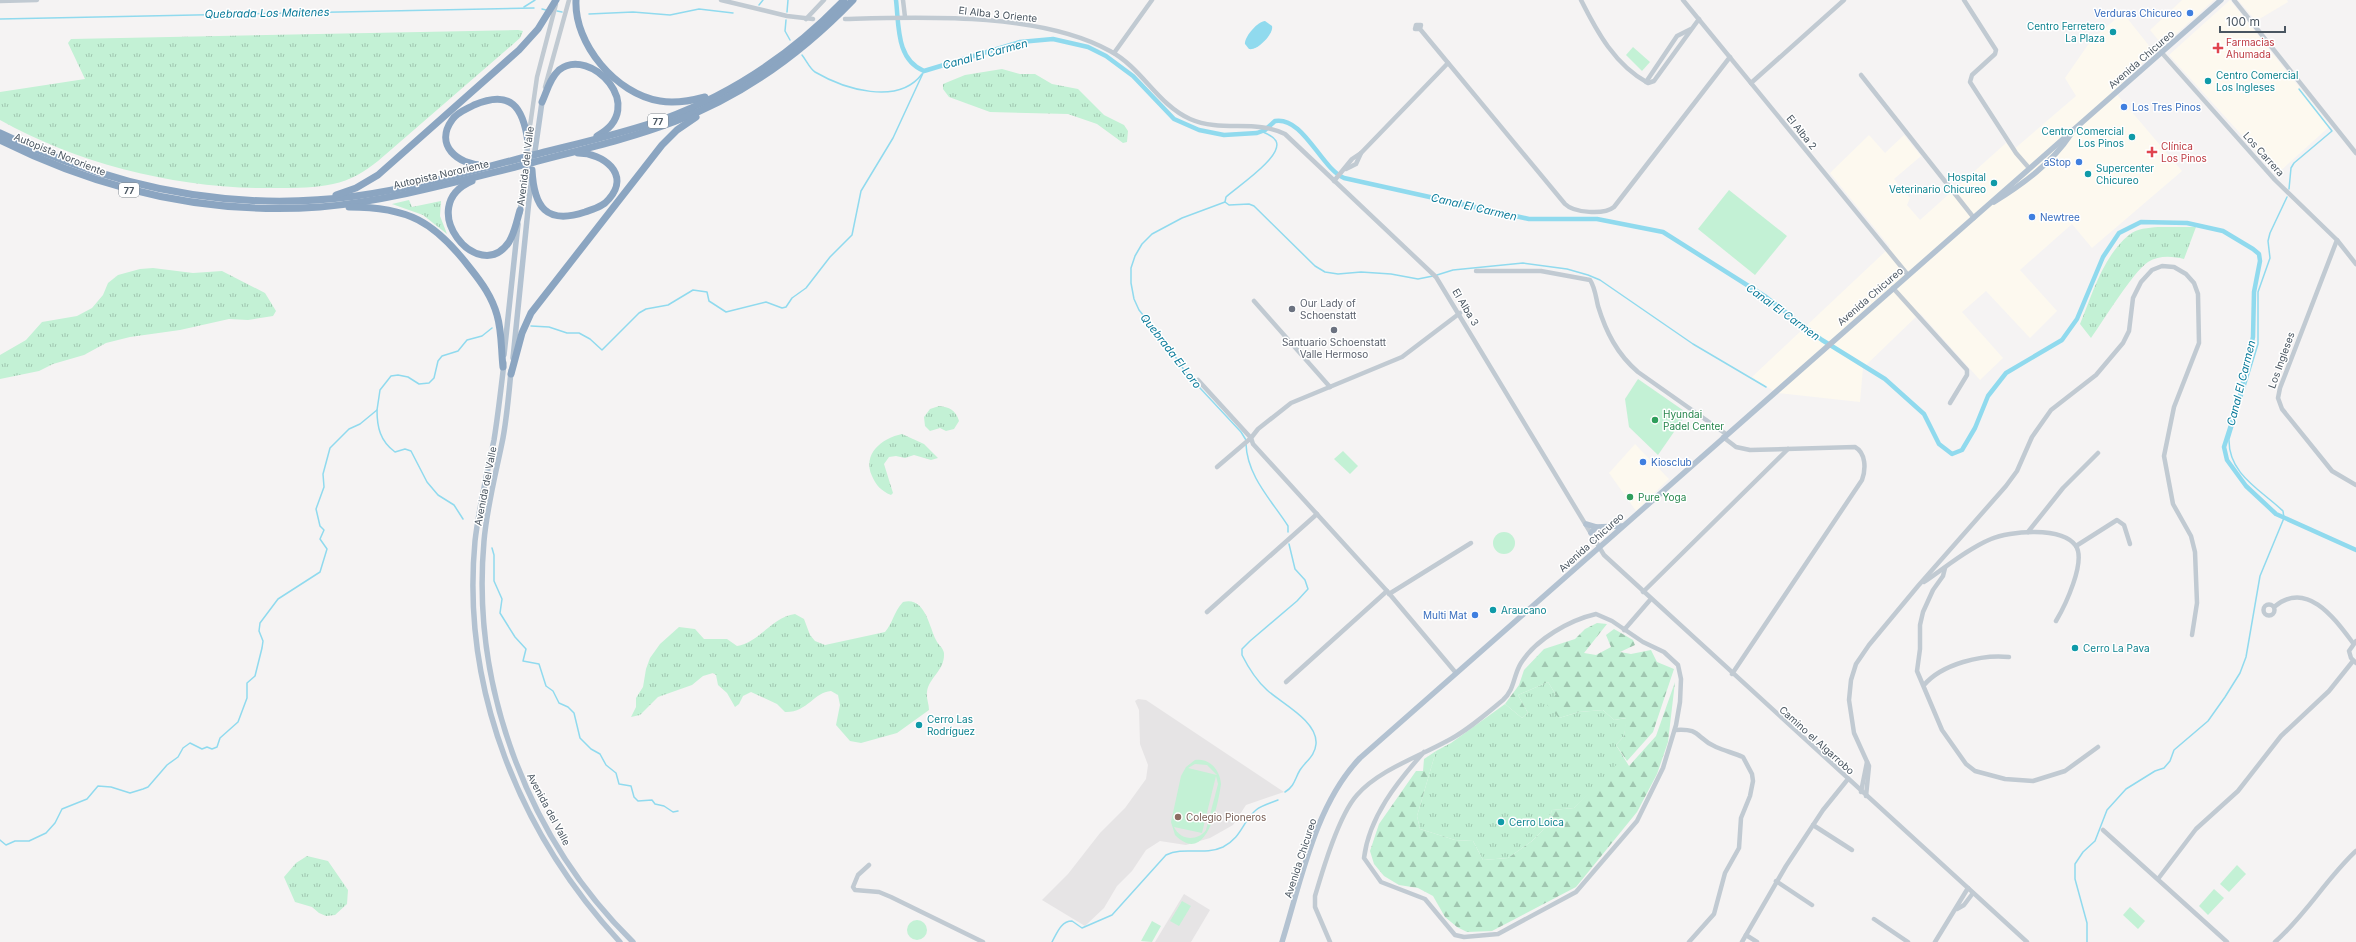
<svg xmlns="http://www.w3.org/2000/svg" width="2356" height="942" viewBox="0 0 2356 942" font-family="Inter,sans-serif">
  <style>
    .commercial { fill: #fdf9ef }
    .education { fill: #e6e4e5 }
    .grass { fill: url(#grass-tufts) }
    .forest { fill: url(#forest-firs) }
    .pitch { fill: #c3f1d5; fill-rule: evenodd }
    .water { fill: #90daee }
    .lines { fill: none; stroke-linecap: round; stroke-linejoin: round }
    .stream { stroke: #90daee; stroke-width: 1.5 }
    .canal { stroke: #90daee; stroke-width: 4.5 }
    .minor { stroke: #c1cad2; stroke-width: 4.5 }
    .major { stroke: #b3c2d1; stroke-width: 5.5 }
    .highway { stroke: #8ba5c1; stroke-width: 7 }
    .shop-dot { fill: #3f7fe0; stroke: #fff; stroke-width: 1.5 }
    .culture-dot { fill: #0f9aa8; stroke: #fff; stroke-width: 1.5 }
    .health-dot { fill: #e0444e; stroke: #fff; stroke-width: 1.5 }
    .worship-dot { fill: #6b7280; stroke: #fff; stroke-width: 1.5 }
    .leisure-dot { fill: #2e9e5b; stroke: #fff; stroke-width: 1.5 }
    .education-dot { fill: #8d6e63; stroke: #fff; stroke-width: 1.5 }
    .labels { text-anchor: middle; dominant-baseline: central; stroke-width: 3; stroke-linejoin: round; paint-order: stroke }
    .shield { fill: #fff; stroke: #808990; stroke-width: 1 }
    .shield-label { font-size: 9px; font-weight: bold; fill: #4a5661 }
    .shop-label { font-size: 10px; fill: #366cbe; stroke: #fff; text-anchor: end }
    .street-label { font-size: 10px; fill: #4a5661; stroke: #fff }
    .culture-label { font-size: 10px; fill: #0d838f; stroke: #fff; text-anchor: start }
    .health-label { font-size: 10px; fill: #be3a42; stroke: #fff; text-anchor: start }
    .worship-label { font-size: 10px; fill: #5b616d; stroke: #fff; text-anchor: start }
    .leisure-label { font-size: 10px; fill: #27864d; stroke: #fff; text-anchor: start }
    .education-label { font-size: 10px; fill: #785e54; stroke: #fff; text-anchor: start }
    .water-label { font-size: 11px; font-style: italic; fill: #0c7c9b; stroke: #fff }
  </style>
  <defs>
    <pattern id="grass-tufts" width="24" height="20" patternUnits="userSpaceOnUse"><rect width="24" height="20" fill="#c3f1d5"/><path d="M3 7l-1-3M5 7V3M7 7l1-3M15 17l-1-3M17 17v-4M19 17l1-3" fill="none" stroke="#a0c6b0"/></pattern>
    <pattern id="forest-firs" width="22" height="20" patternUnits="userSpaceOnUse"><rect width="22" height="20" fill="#c3f1d5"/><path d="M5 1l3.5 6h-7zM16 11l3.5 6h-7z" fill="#a0c6b0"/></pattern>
  </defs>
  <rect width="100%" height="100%" fill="#f5f3f3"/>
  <g class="commercial">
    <path d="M2182,0h32l-51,46 -13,-16z"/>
    <path d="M2230,0l100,126 -53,48 -108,-119z"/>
    <path d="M2238,0h49l1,2 -32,19z"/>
    <path d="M2123,13l31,39 -40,39 68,80 -90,77 -20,-24 -52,46 37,41 -27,27 -44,-47 -24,21 41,46 -23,22 -60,-67 -57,55 -3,34 -83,-9 -25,-16 138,-130 -60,-74 39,-38 16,18 19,-18 17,21 -27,23 16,19 -3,7 13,15 86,-77 6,8 64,-55 -11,-18 27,-39z"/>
    <path d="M1635,444l34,35 -33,32 -27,-38z"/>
  </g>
  <g class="education">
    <path d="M1138,699l8,1 138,92 -38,13 -13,20 -23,13 -24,7 -26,-4 -14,9 -14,21 -15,15 -13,22 -19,18 -43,-26 26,-26 32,-41 25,-25 21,-29 2,-14 -8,-21 -1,-34 -4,-9z"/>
    <path d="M1184,894l26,16 -19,32h-36z"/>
  </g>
  <g class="grass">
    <path d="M518,30l5,1 -3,7 -142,123c-13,10 -28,20 -45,23 -17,4 -37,4 -55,4 -94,2 -196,-22 -278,-68v-28l85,-13 -17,-36 3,-4z"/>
    <path d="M1002,69l18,5h15l17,10 26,5 26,26 20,10 4,6 -1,11 -4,1 -26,-19 -29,-10 -78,-2 -41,-15 -6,-8v-5l22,-9z"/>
    <path d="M409,200l3,7 29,-6 -1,15 7,18 -24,-19 -31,-11z"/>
    <path d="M2158,227h38l-12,32c-12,-3 -25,-4 -36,3 -16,11 -44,58 -57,76l-11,-14c12,-29 23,-68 49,-89 8,-7 19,-7 29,-8z"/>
    <path d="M153,268l40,5 29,-2 43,22 11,18 -3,5 -25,4 -19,-1 -49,11 -50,7 -24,6 -22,12 -31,9 -14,7 -39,8v-24l26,-15 16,-18 35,-6 15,-8 11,-13 5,-12 10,-8 22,-6z"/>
    <path d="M939,406c10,1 17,4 20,15l-5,8 -8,2 -6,-3 -10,3 -5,-5 -1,-9 6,-8z"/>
    <path d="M902,434l22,10 14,14 -7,2 -17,-5 -9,3 -9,-2 -7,1 -5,7 9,29 -2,2c-10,-4 -15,-10 -19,-19 -10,-22 10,-38 30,-42z"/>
    <path d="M903,602c22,-6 26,24 33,38 2,5 7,7 8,13 1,18 -15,24 -17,39 -1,6 2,12 2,18l-32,23 -36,10 -11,-2 -14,-16 4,-20 -2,-10 -7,-4c-17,1 -24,22 -46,21l-8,-8 -26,-12 -8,4 -4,8 -4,3 -8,-14 -9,-8 -2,-10 -3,-2 -10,3 -11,9 -34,12 -18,18 -9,2 5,-10v-9l7,-11 3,-18 4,-11 10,-14 19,-17 16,2 9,10h23l10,7c22,-3 35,-29 58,-32l9,5 6,16 5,6 10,4 60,-13c8,-9 8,-19 18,-30z"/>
    <path d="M1548,682l8,13 3,23 20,-6 24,-2 11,10 13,-2 -3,18 -8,9 13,21 -34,22 -21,20 -22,2 -5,16 -15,15 -24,17 -25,2 -10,-19 -18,-1 -35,-11 -3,-13 19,-65 15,-8 54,-39 17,14 6,-5 -10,-18z"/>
    <path d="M307,856l21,5 20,29 -1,14 -12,11 -9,1 -7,-3 -7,-6 -17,-5 -11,-25 12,-14z"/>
  </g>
  <g class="forest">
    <path d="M1597,623l10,1 -23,29 12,2 15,-8 -5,-12 8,-6 19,11 2,5 -15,7 11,2 20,-4 6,12 17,7 -21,63 -26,29 -11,-16 8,-9 2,-18 -12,2 -11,-10 -24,2 -20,6 -12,-13 9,-10 -8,-13 -30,13 10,18 -6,5 -17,-14 14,-19 5,-15 20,-21 31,-10 10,-10z"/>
    <path d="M1675,682l-7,60 -11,32 -20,38 -61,75 -84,44 -25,1 -10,-5 -12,-10 -12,-21 -15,-8 -19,-3 -15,-9 -10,-12 -4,-13 9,-27 37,-53h7l1,-12 12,-8 -19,65 3,13 35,11 18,1 10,19 25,-2 24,-17 15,-15 5,-16 22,-2 44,-45 11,3 27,-30z"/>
  </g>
  <g class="pitch">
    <path d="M1633,47l17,15 -8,9 -16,-16z"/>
    <path d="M1729,190l58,46 -32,39 -57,-46z"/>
    <path d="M1638,379l49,34 -29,42 -29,-28 -4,-28z"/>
    <path d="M1343,451l15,15 -8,8 -16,-15z"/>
    <circle cx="1504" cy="543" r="11"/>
    <path d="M1195,760c15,-2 25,10 26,24 -3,20 -14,83 -46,51l-4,-13 10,-46 5,-9zM1195,764l12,1 10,10 -29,-7zM1216,776l2,8 -12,46c-9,12 -26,10 -32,-3l28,6z"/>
    <path d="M2237,865l9,9 -17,18 -9,-8z"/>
    <path d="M2214,889l10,9 -16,17 -9,-9z"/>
    <path d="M1182,901l9,5 -12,20 -9,-5z"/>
    <path d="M2130,907l15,14 -7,8 -15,-14z"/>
    <circle cx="917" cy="930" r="10"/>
    <path d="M1152,921l9,5 -9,16 -11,-1z"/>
  </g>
  <path class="water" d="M1265,21l7,5c2,8 -15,25 -23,23l-4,-5c-1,-7 13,-23 20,-23z"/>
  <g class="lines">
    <g class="stream">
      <path d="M759,5l4,-5"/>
      <path d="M524,7l11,-7"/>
      <path d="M542,9l4,1"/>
      <path d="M557,11l5,1"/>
      <path d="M787,12l1,-12"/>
      <path d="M589,14l44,-2 37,3 29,-6 34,4"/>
      <path d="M0,19l534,-11"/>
      <path d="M786,20l-1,11 5,9"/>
      <path d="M802,55c4,5 8,14 13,17 29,17 83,34 107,2"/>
      <path d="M2289,189l2,-21 3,-5 38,-32 -33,-42"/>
      <path d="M1225,202l4,3 20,-1 5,2 61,60 10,6 13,2 23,-2 30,2 27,5 15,-3"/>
      <path d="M1437,275l16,-5 70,-7 44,6 21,6 12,5 93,64 73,43"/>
      <path d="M531,326l18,1 18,6h12l11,6 12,11 37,-37 7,-4 22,-4 25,-15 14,2 2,9 17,11 40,-10 16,6 4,-1 6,-9 14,-10 24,-31 22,-22 9,-44 32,-53 31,-67"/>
      <path d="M377,410c0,17 3,31 18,42l10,-3 6,2 16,31 11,13 16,10 9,14"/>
      <path d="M1246,440l-5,-8 -55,-59 -17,-26 -30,-37 -5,-11 -3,-16v-15l4,-12 7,-12 10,-10 30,-16 43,-16 1,-5c11,-10 58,-41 50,-56 -3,-5 -8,-7 -13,-9"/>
      <path d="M1246,444c1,32 26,57 42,82v6"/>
      <path d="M492,548l2,7v26l8,18 -2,14 15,24 11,12 -3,12 16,3 7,22 7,5 6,12 9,4 6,6 6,25 11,11 9,5 6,11 10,8 3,11 12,2 3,11 4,4 14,-1 3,4 9,2 9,6 5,-1"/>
      <path d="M1285,792c10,-6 10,-14 15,-22 6,-9 15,-14 16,-26 2,-23 -35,-41 -49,-54 -10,-9 -19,-23 -25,-35v-6l8,-8 47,-40 11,-12 -3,-9 -10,-11 -6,-25"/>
      <path d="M0,840l6,5 9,-4h14l17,-8 9,-10 7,-14 25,-10 11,-13 13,1 19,6 13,-4 5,-2 19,-22 11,-8 5,-9 7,-5 12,6 5,-2 5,2 5,-2 3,-9 18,-16 9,-24v-15l8,-7 7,-28 1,-7 -4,-10 1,-8 18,-24 42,-27 7,-23 -7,-10 4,-9 -4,-4 -4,-17 8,-22 -1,-13 7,-26 19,-19 11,-5 17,-14 3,-20 11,-14 7,-1 10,2 11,7 10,-1 5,-5 4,-17 4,-5 16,-5 9,-11 15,-4 10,-8"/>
      <path d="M1052,942c5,-9 9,-21 20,-21l10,7 30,-13 54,-60c18,-9 38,1 57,-8 19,-10 19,-25 33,-37 6,-5 15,-7 22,-10"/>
      <path d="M2087,942v-19l-12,-44v-15l8,-12 12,-11 12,-31 19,-21 29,-18 9,-3 6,-7 4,-11 34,-29 17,-24 15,-24 6,-16 14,-81 24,-58 -1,-7c-22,-21 -55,-37 -54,-72l29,-95v-52l12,-34 -2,-17 2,-8 17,-36"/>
    </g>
    <path class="canal" d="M896,0c3,25 0,60 28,71l96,-29 33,-3 35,8 18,9 27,20 41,43 25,11 25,5 33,-2 8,-3 10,-9c28,-5 46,47 69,57l185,41h68l66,13 103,65 56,43 63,39 39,35 15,30 13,10 10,-4 13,-22 13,-32 18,-23 56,-33 15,-21 26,-62 16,-24 22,-11 46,1 36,8 30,18 6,5 1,7 -6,31 -1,45 -14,63 -15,47 3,13 19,26 30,28 80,36"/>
    <g class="minor">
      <path d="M721,0l66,16 26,3"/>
      <path d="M903,0l2,17"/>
      <path d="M1581,0c16,32 34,65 67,83l6,-2 45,-62"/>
      <path d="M1683,0l225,275"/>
      <path d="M1964,0l32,50 -1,4 -23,21 -2,7 46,71 13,15"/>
      <path d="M2234,0l122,153"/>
      <path d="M0,1l37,-1"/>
      <path d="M806,19l18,-19"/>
      <path d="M845,19c78,-2 195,-7 265,32 32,17 47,53 80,68 32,14 65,0 95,15l151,143 168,278 423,387"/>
      <path d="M1420,29h-5l1,-4h5l-1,4 145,175c9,9 39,11 49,3l116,-150"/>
      <path d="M1114,53l38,-53"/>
      <path d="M2162,53l113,127 62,60 19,24"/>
      <path d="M1861,75l113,143"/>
      <path d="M1646,82l31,-46 14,-7"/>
      <path d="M1751,83l93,-83"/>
      <path d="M545,87l24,-87"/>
      <path d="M529,133l8,-56 19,-73"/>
      <path d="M1346,169l10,-5 5,-11"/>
      <path d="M1334,181l18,-22 9,-6 87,-90"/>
      <path d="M2337,240l-57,148 -2,10 4,11 50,62 24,14"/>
      <path d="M1476,271h65l49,9c5,7 6,18 8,26 8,26 19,48 40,66l88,62"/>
      <path d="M1893,288l74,82v5l-17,28"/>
      <path d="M1254,301l76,86"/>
      <path d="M1198,380l53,58 -34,29"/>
      <path d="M1723,437l13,10 14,3 105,-3c11,6 11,22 7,33l-130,194"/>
      <path d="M2028,532l35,-44 35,-35"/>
      <path d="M2076,546l41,-26 7,5 6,19"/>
      <path d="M1945,568l-2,8 -10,14 -10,22 -3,13v24l-3,22 25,59 24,34 9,7 30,8 28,2 32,-10 33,-24"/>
      <path d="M1924,582c21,-14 43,-33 67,-43 18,-8 71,-13 85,7 10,16 -11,60 -20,75"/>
      <path d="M1643,592l145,-143"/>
      <path d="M1389,594l82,-51"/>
      <circle cx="2269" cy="610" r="5.5"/>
      <path d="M2274,607c33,-28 61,12 79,36"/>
      <path d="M1207,612l110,-98"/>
      <path d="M1624,630l26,-30"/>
      <path d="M2356,641l-7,10 2,7 5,5"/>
      <path d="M1456,673l-69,-82 -134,-147 -2,-6 7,-9 33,-26 111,-46 58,-44"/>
      <path d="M1286,682l101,-91"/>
      <path d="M1924,685c18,-21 58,-31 85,-28"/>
      <path d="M1675,730c27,-2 20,8 41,17 9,4 18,6 27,10l9,17 1,7 -3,15 -9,22 -2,30 -14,25 -11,41 -25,28"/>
      <path d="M1861,792l6,-30"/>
      <path d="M1866,796l3,-30 -15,-33 -5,-33 2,-20 5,-16 13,-19 49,-59 88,-100 11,-15 15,-34 19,-27 45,-35 27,-32 6,-12 4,-33 8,-16 11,-12 10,-4 12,1 12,7 8,9 4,11 1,49 -25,64 -10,49 9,48 18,32 4,16 2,51 -5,32"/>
      <path d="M1813,825l39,25"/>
      <path d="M2103,830l124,112"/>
      <path d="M869,865l-11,10 -5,12 2,3 24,2 12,5 92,45"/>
      <path d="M2158,879l38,-50 42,-38 43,-55 48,-45 24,-30"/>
      <path d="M1776,881l36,24"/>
      <path d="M1957,909l7,-4 9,-12"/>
      <path d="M1874,919l34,23"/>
      <path d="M1746,935l11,7"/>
      <path d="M1330,942l-15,-35v-11c8,-27 24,-81 42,-101 22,-25 61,-38 90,-54 20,-10 39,-27 56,-41 12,-11 10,-24 18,-37 15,-24 49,-43 75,-49l16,7 31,21 21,10 14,13 3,14 -1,23 -4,23 -13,43 -26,53 -61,71 -78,42 -34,3 -9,-2 -30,-36 -44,-17 -17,-24c5,-41 33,-76 60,-106"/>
      <path d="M1742,942l44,-76 37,-56 25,-31"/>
      <path d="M1935,942l33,-54"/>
      <path d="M2275,942c31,-27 51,-63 81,-91"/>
    </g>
    <g class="major">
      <path d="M534,158l8,-56"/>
      <path d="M1994,202c29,-18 58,-39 77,-68"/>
      <path d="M520,213l8,-71"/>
      <path d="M504,355l14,-131"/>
      <path d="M513,358l18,-178"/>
      <path d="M504,363c-3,26 -6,52 -10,77 -7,34 -15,67 -19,101 -14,149 45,293 145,401"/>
      <path d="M511,371c-2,22 -4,45 -8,67 -7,35 -16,68 -19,103 -13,146 44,298 149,401"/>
      <path d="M1586,524l10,3 26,-1"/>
      <path d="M1591,533l5,-6"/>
      <path d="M1282,942c19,-61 33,-137 78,-184l861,-758"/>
    </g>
    <g class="highway">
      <path d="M576,0c-2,44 40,94 84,101 15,3 30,0 45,-4"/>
      <path d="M542,102c5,-11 8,-24 17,-32 31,-25 91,38 38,66"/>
      <path d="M0,133c113,55 230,80 356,63 60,-8 118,-26 177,-41 43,-11 88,-21 131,-36 68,-25 130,-67 180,-119"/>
      <path d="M0,140c100,50 208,75 320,67 71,-6 142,-27 211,-44 49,-13 98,-24 145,-42 68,-26 127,-69 177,-121"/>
      <path d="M483,165c-25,0 -49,-20 -31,-45 5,-8 15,-11 22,-15 37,-16 49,2 54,37"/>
      <path d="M532,170c2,37 14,55 53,42 8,-3 18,-5 24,-13 22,-25 -6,-46 -31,-46"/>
      <path d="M472,181c-59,25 7,106 37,61 6,-10 8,-22 11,-32"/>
      <path d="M336,195l20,-7 22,-13 141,-125 19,-21 18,-29"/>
      <path d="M349,207c59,0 85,14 121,61 12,15 22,29 27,47 5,17 4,34 6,52"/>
      <path d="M511,374l11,-41 9,-20 131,-168 15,-15 19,-13"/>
    </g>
  </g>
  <g class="shop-dot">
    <circle cx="2190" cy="13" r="4"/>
    <circle cx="2124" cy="107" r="4"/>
    <circle cx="2079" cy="162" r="4"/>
    <circle cx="2032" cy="217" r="4"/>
    <circle cx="1643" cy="462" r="4"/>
    <circle cx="1475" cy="615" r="4"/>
  </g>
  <g class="culture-dot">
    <circle cx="2113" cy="32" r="4"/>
    <circle cx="2208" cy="81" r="4"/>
    <circle cx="2132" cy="137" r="4"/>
    <circle cx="2088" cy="174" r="4"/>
    <circle cx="1994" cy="183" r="4"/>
    <circle cx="1493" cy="610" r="4"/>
    <circle cx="2075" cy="648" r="4"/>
    <circle cx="919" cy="725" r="4"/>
    <circle cx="1501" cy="822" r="4"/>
  </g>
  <g class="health-dot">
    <path d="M2216 42h4v4h4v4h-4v4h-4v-4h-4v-4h4z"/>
    <path d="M2150 146h4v4h4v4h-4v4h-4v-4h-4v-4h4z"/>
  </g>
  <g class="worship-dot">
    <circle cx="1292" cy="309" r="4"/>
    <circle cx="1334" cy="330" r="4"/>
  </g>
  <g class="leisure-dot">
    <circle cx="1655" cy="420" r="4"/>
    <circle cx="1630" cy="497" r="4"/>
  </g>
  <circle class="education-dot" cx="1178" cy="817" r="4"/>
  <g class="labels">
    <g class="shield">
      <rect x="648" y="114" width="20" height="14" rx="3"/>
      <rect x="119" y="183" width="20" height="14" rx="3"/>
    </g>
    <g class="shield-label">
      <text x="658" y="121">77</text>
      <text x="129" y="190">77</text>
    </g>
    <g class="shop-label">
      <text x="2182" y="13">Verduras Chicureo</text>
      <text x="2132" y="107" text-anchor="start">Los Tres Pinos</text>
      <text x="2071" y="162">aStop</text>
      <text x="2040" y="217" text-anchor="start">Newtree</text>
      <text x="1651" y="462" text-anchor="start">Kiosclub</text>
      <text x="1467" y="615">Multi Mat</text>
    </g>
    <g class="street-label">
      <text transform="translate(998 14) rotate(6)">El Alba 3 Oriente</text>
      <text transform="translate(2141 59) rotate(-41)">Avenida Chicureo</text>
      <text transform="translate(1802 132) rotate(51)">El Alba 2</text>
      <text transform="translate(60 154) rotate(22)">Autopista Nororiente</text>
      <text transform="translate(2264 154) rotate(48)">Los Carrera</text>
      <text transform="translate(525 166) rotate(-83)">Avenida del Valle</text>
      <text transform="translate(441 174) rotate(-13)">Autopista Nororiente</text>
      <text transform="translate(1870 296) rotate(-41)">Avenida Chicureo</text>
      <text transform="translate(1466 307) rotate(59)">El Alba 3</text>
      <text transform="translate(2281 360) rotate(-70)">Los Ingleses</text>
      <text transform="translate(485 486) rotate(-79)">Avenida del Valle</text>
      <text transform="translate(1591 542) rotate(-42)">Avenida Chicureo</text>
      <text transform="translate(1817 740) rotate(42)">Camino el Algarrobo</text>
      <text transform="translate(549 809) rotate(62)">Avenida del Valle</text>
      <text transform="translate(1300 858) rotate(-72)">Avenida Chicureo</text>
    </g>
    <g class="culture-label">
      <text x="2105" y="26" text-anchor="end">Centro Ferretero<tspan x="2105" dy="12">La Plaza</tspan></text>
      <text x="2216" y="75">Centro Comercial<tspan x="2216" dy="12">Los Ingleses</tspan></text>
      <text x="2124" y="131" text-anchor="end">Centro Comercial<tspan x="2124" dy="12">Los Pinos</tspan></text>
      <text x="2096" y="168">Supercenter<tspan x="2096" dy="12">Chicureo</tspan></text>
      <text x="1986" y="177" text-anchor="end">Hospital<tspan x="1986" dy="12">Veterinario Chicureo</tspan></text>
      <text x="1501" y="610">Araucano</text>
      <text x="2083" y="648">Cerro La Pava</text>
      <text x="927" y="719">Cerro Las<tspan x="927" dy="12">Rodríguez</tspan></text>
      <text x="1509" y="822">Cerro Loica</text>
    </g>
    <g class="health-label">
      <text x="2226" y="42">Farmacias<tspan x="2226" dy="12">Ahumada</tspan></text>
      <text x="2161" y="146">Clínica<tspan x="2161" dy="12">Los Pinos</tspan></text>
    </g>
    <g class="worship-label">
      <text x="1300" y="303">Our Lady of<tspan x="1300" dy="12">Schoenstatt</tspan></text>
      <text x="1334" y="342" text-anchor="middle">Santuario Schoenstatt<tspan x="1334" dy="12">Valle Hermoso</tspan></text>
    </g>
    <g class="leisure-label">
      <text x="1663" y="414">Hyundai<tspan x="1663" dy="12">Padel Center</tspan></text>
      <text x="1638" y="497">Pure Yoga</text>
    </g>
    <g class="education-label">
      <text x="1186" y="817">Colegio Pioneros</text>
    </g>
    <g class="water-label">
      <text transform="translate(267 13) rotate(-1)">Quebrada Los Maitenes</text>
      <text transform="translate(985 54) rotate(-15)">Canal El Carmen</text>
      <text transform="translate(1474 207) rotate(13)">Canal El Carmen</text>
      <text transform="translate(1783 312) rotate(36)">Canal El Carmen</text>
      <text transform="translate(1171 351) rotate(52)">Quebrada El Loro</text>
      <text transform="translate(2241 383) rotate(-76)">Canal El Carmen</text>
    </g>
  </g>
  <path d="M2220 26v6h65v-6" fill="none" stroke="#4a5661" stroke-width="2"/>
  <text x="2226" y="26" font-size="12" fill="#4a5661" stroke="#ffffff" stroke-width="3" paint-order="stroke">100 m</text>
</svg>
